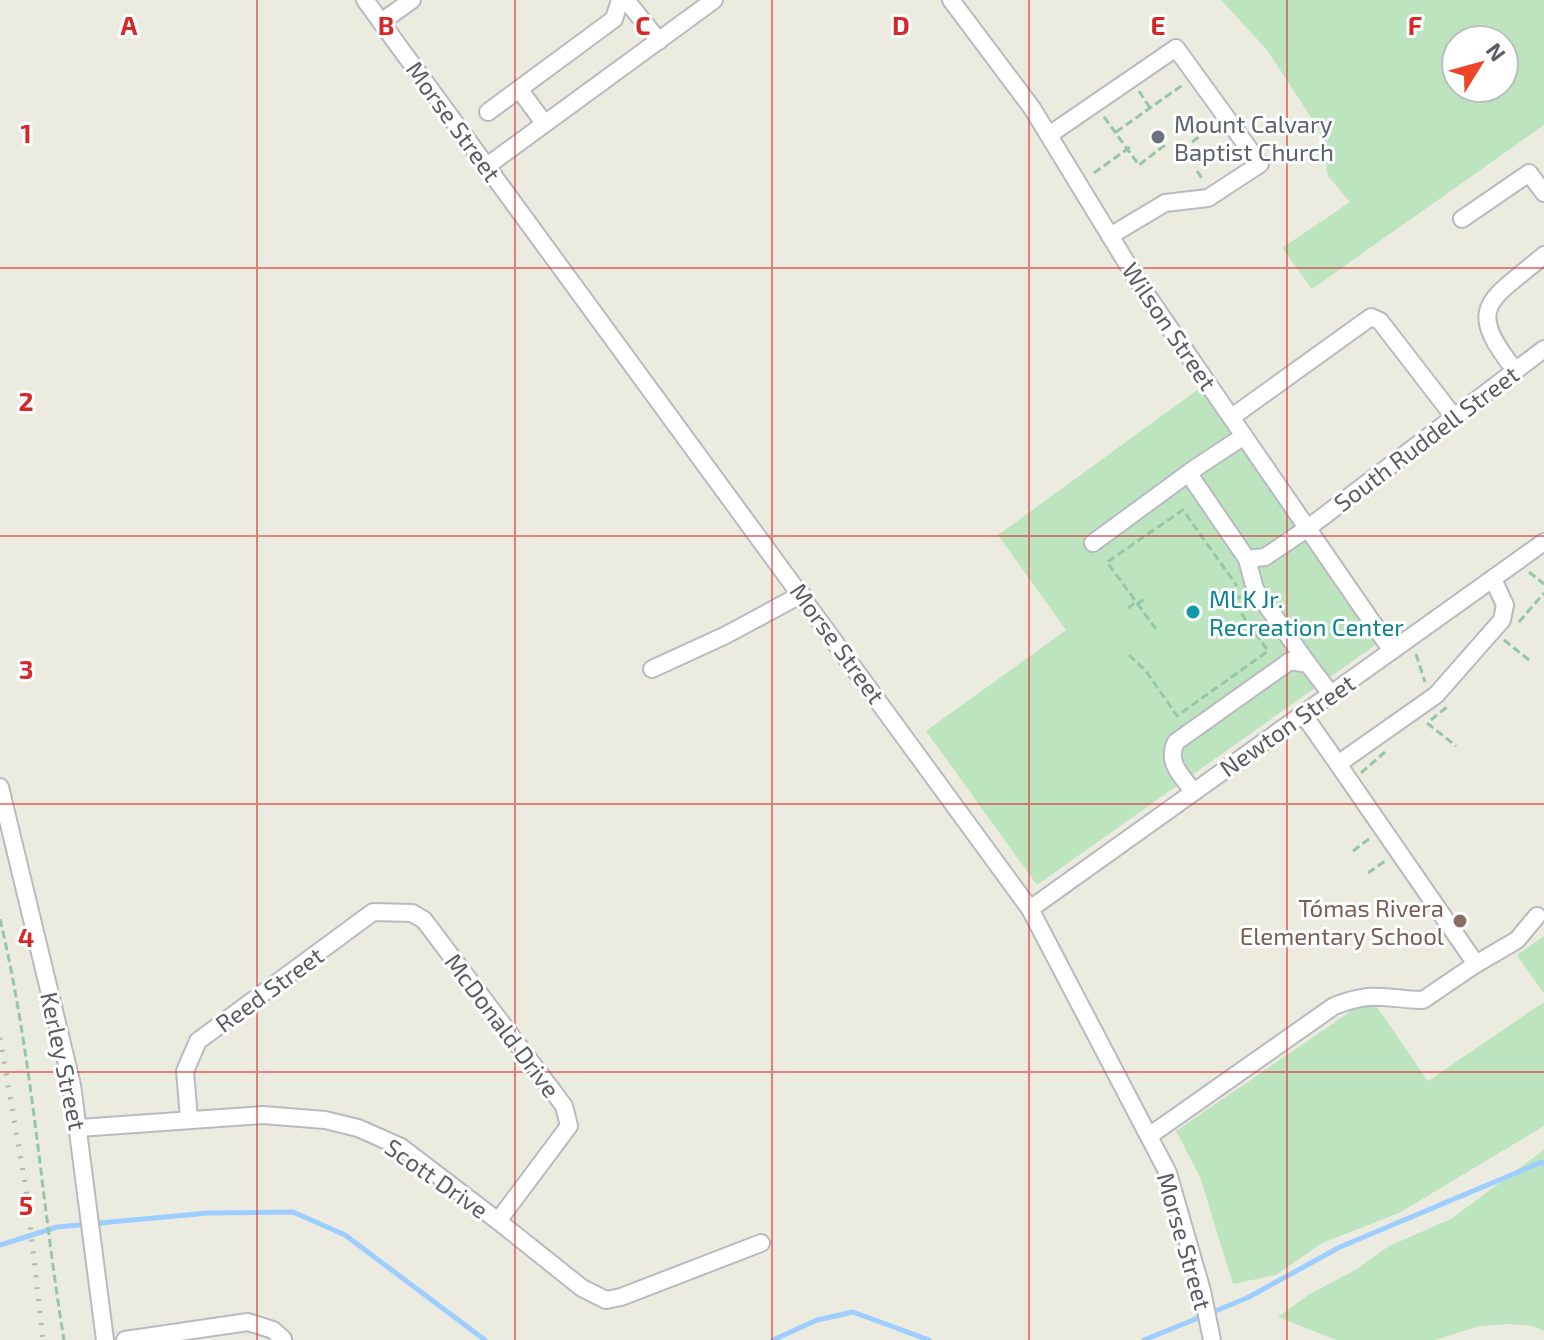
<svg xmlns="http://www.w3.org/2000/svg" width="1544" height="1340" viewBox="0 0 1544 1340" font-family="'Exo 2',sans-serif">
  <style>
    .green { fill: #bce5bf; fill-rule: evenodd }
    .lines { fill: none; stroke-linecap: round; stroke-linejoin: round }
    .stream { stroke: #9ecdff; stroke-width: 5 }
    .minor-casing { stroke: #b8bac0; stroke-width: 20 }
    .path { stroke: #95c6a7; stroke-width: 3; stroke-dasharray: 8 4; stroke-linecap: butt }
    .minor { stroke: #fff; stroke-width: 16 }
    .rail { stroke: #b4b5b5; stroke-width: 5; stroke-dasharray: 2 10; stroke-linecap: butt }
    .grid { fill: none; stroke: #d62828; stroke-width: 2; stroke-opacity: 0.55 }
    .worship-dot { fill: #6b7280; stroke: #fff; stroke-width: 3 }
    .culture-dot { fill: #0f9aa8; stroke: #fff; stroke-width: 3 }
    .education-dot { fill: #8d6e63; stroke: #fff; stroke-width: 3 }
    .labels { text-anchor: middle; dominant-baseline: central; stroke-width: 6; stroke-linejoin: round; paint-order: stroke }
    .street-label { font-size: 24px; fill: #595c62; stroke: #fff }
    .worship-label { font-size: 24px; fill: #5b616d; stroke: #fff; text-anchor: start }
    .culture-label { font-size: 24px; fill: #0d838f; stroke: #fff; text-anchor: start }
    .education-label { font-size: 24px; fill: #785e54; stroke: #fff; text-anchor: end }
    .grid-label { font-size: 26px; text-anchor: middle; font-weight: bold; fill: #d62828; stroke: #fff; stroke-width: 6; stroke-linejoin: round; paint-order: stroke }
  </style>
  <rect width="100%" height="100%" fill="#ecebe0"/>
  <g class="green">
    <path d="M1221,0h323v125l-232,164 -30,-41 68,-46 -22,-26 -8,-45 -53,-81zM1456,40h48v48h-48z"/>
    <path d="M1200,388l177,256 -340,241 -111,-154 140,-101 -68,-95z"/>
    <path d="M1544,936v58l-27,-39z"/>
    <path d="M1544,1002v124l-145,87 -77,30 -46,32 -43,9 -33,-107 -24,-46 181,-124 18,-3 53,77z"/>
    <path d="M1544,1150v181l-11,-5 -24,-2 -29,2 -45,14h-99l-58,-23 30,-22 49,-26 32,-23 62,-27z"/>
  </g>
  <g class="lines">
    <g class="stream">
      <path d="M0,1245l57,-18 151,-14 85,-1 52,23 140,105"/>
      <path d="M773,1340l44,-20 36,-8 76,28"/>
      <path d="M1144,1340l103,-42 93,-51 202,-85 2,2"/>
    </g>
    <g class="minor-casing">
      <g id="minor">
        <path d="M365,0l665,909 138,264 34,118 10,49"/>
        <path d="M626,0l33,41"/>
        <path d="M951,0l81,108 110,180 250,363"/>
        <path d="M381,22l31,-22"/>
        <path d="M519,89l25,34"/>
        <path d="M488,112l126,-93 6,-19"/>
        <path d="M1049,135l127,-87 84,116 -52,34 -43,5 -55,33"/>
        <path d="M487,166l227,-166"/>
        <path d="M1462,219l67,-46 15,20"/>
        <path d="M1515,370c-52,-65 -24,-69 29,-115"/>
        <path d="M1232,417l139,-100 9,4 74,96"/>
        <path d="M1244,436l-50,33 -3,8 56,82 18,-2 43,-29 236,-179"/>
        <path d="M1093,543l101,-74"/>
        <path d="M1247,559l8,30 53,75"/>
        <path d="M652,669l74,-34 76,-41"/>
        <path d="M1303,714l35,50 98,-69 66,-75 3,-15 -12,-26"/>
        <path d="M0,787l72,298 33,255"/>
        <path d="M1193,791c-12,-16 -27,-29 -17,-49l114,-81 18,3 23,30"/>
        <path d="M1030,909l514,-367"/>
        <path d="M1476,964l41,-24 20,-24"/>
        <path d="M189,1119l-4,-48 13,-30 175,-129 39,1 12,7 140,186 5,20 -71,95"/>
        <path d="M79,1128l184,-13 62,5 33,8 43,19 97,74 84,67 24,12 15,-3 140,-54"/>
        <path d="M1149,1136l185,-130c41,-16 48,-7 89,-6l53,-36 -138,-200"/>
        <path d="M125,1340l123,-18 25,8 10,9"/>
      </g>
    </g>
    <g class="path">
      <path d="M1139,91l11,17"/>
      <path d="M1104,117l35,48 26,-20"/>
      <path d="M1116,132l68,-48"/>
      <path d="M1192,142l23,-17"/>
      <path d="M1197,171l7,10"/>
      <path d="M1094,173l39,-28"/>
      <path d="M1529,572l15,12"/>
      <path d="M1137,604l9,-6"/>
      <path d="M1228,606l13,-10"/>
      <path d="M1128,608l8,-6"/>
      <path d="M1519,622l25,-29"/>
      <path d="M1156,629l-49,-67 76,-52 54,76"/>
      <path d="M1504,640l25,20"/>
      <path d="M1416,654l9,28"/>
      <path d="M1129,655l17,16 31,45 91,-65 -30,-42 10,-7"/>
      <path d="M1431,720l16,-13"/>
      <path d="M1427,723l29,23"/>
      <path d="M1361,773l24,-21"/>
      <path d="M1353,851l16,-12"/>
      <path d="M1368,873l17,-12"/>
      <path d="M0,919c33,139 41,281 64,421"/>
    </g>
    <use href="#minor" class="minor"/>
    <path class="rail" d="M0,1038l26,151 17,151"/>
  </g>
  <path class="grid" d="M257,0v1340M515,0v1340M772,0v1340M1029,0v1340M1287,0v1340M0,268h1544M0,536h1544M0,804h1544M0,1072h1544"/>
  <circle class="worship-dot" cx="1158" cy="137" r="8"/>
  <circle class="culture-dot" cx="1193" cy="612" r="8"/>
  <circle class="education-dot" cx="1460" cy="921" r="8"/>
  <g class="labels">
    <g class="street-label">
      <text transform="translate(454 121) rotate(54)">Morse Street</text>
      <text transform="translate(1170 326) rotate(56)">Wilson Street</text>
      <text transform="translate(1426 438) rotate(-37)">South Ruddell Street</text>
      <text transform="translate(838 643) rotate(54)">Morse Street</text>
      <text transform="translate(1287 725) rotate(-35)">Newton Street</text>
      <text transform="translate(269 989) rotate(-36)">Reed Street</text>
      <text transform="translate(503 1025) rotate(53)">McDonald Drive</text>
      <text transform="translate(64 1061) rotate(78)">Kerley Street</text>
      <text transform="translate(437 1178) rotate(35)">Scott Drive</text>
      <text transform="translate(1185 1241) rotate(74)">Morse Street</text>
    </g>
    <g class="worship-label">
      <text x="1174" y="123">Mount Calvary<tspan x="1174" dy="28">Baptist Church</tspan></text>
    </g>
    <g class="culture-label">
      <text x="1209" y="598">MLK Jr.<tspan x="1209" dy="28">Recreation Center</tspan></text>
    </g>
    <g class="education-label">
      <text x="1444" y="907">Tómas Rivera<tspan x="1444" dy="28">Elementary School</tspan></text>
    </g>
  </g>
  <g class="grid-label">
    <text x="129" y="35">A</text>
    <text x="386" y="35">B</text>
    <text x="643" y="35">C</text>
    <text x="901" y="35">D</text>
    <text x="1158" y="35">E</text>
    <text x="1415" y="35">F</text>
    <text x="26" y="143">1</text>
    <text x="26" y="411">2</text>
    <text x="26" y="679">3</text>
    <text x="26" y="947">4</text>
    <text x="26" y="1215">5</text>
  </g>
  <g transform="translate(1480 64) rotate(53)"><circle r="38" fill="#ffffff" stroke="#bdbec0" stroke-width="2"/>
  <path d="M0-6L14 30L0 20L-14 30Z" fill="#eb4628"/>
  <text y="-12" font-size="22" font-weight="bold" text-anchor="middle" fill="#595c62">N</text>
  </g>
</svg>
